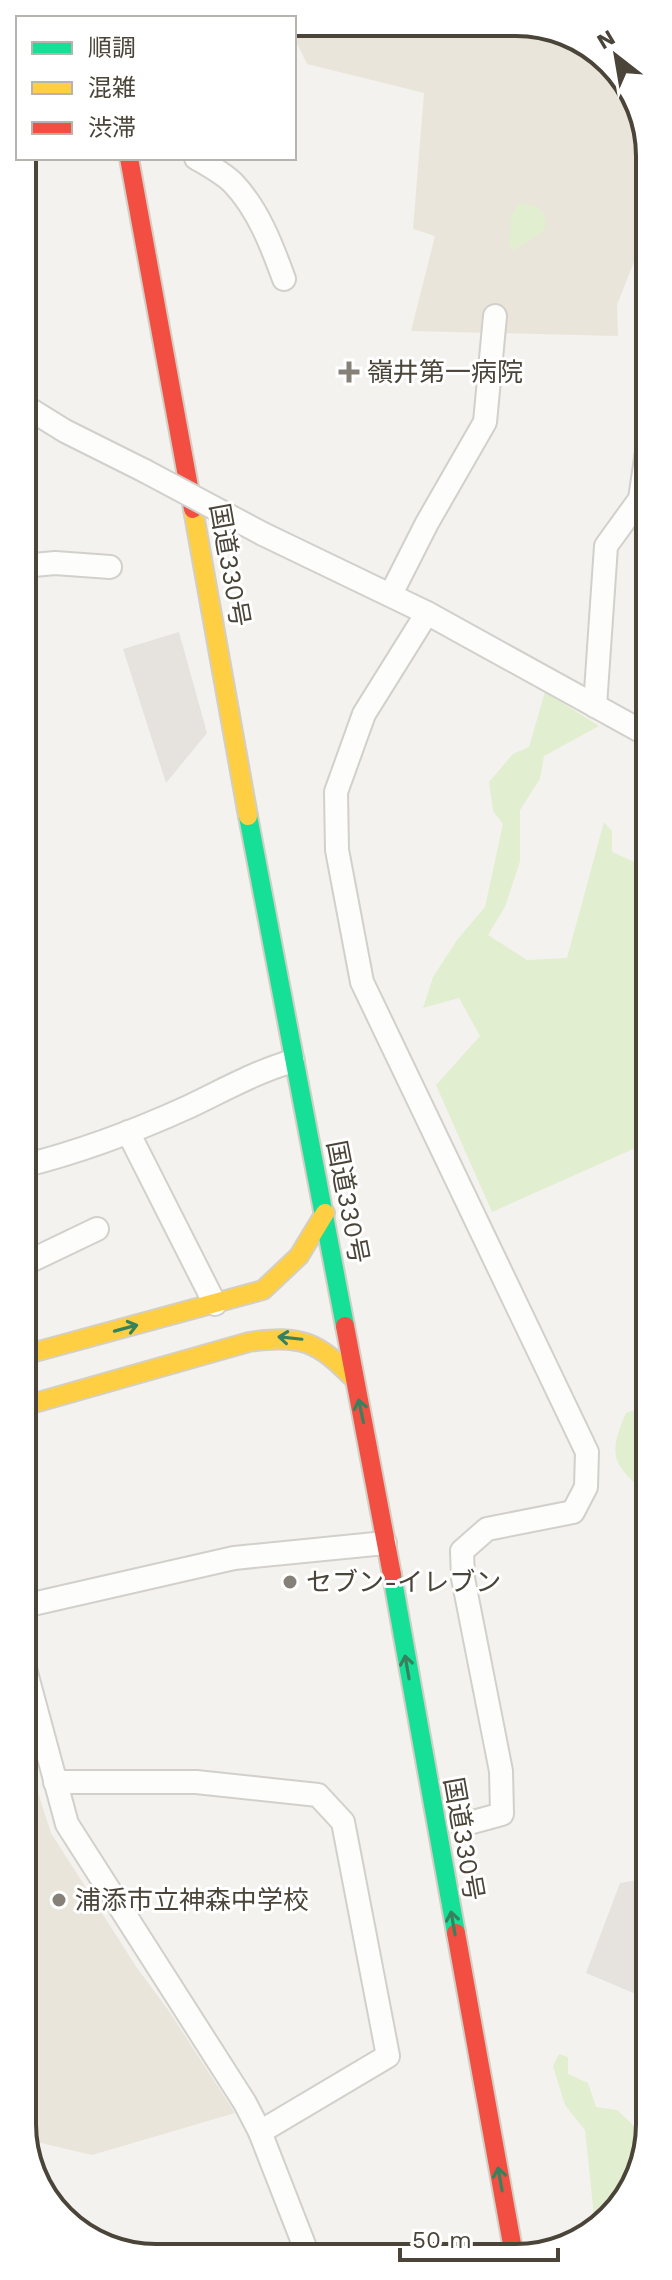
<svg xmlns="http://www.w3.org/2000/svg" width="672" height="2280" viewBox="0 0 672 2280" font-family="'Work Sans','Noto Sans JP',sans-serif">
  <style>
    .education { fill: #eae5da }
    .green { fill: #e1eecf }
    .parking { fill: #e6e3df }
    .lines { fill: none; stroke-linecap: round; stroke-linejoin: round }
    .street-casing { stroke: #d2d0cb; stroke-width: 26 }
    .fast-casing { stroke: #d3cfc5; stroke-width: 22 }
    .slow-casing { stroke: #d3cfc5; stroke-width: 22 }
    .jam-casing { stroke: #d3cfc5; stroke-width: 22 }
    .street { stroke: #fdfdfc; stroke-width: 22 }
    .fast { stroke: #16e098; stroke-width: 18 }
    .slow { stroke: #ffcf43; stroke-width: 18 }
    .jam { stroke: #f24e42; stroke-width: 18 }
    .street-bridge-casing { stroke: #d2d0cb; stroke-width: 26; stroke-linecap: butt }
    .street-bridge { stroke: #fdfdfc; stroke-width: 22 }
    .oneway { stroke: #36825f }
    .poi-dot { fill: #868178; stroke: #fff; stroke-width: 3 }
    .labels { text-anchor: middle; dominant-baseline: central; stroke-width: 6; stroke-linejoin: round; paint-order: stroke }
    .poi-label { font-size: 26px; fill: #4b4439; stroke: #fff; text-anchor: start }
    .street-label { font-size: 26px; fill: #4b4439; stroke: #fff }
    .rim { fill: none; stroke: #4b4439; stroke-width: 4 }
  </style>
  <rect width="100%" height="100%" fill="#f4f2ee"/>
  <g class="education">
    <path d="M543,25l68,37 37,68v114l-9,5 -22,56 1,31 -207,-5 24,-95 -22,-7 11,-136 -117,-29 -13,-27v-8z"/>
    <path d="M24,1749l27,84 86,135 32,43 66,102 -143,42 -68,-16z"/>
  </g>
  <g class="green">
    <path d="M525,204c15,0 30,17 15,30 -8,6 -19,11 -28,17l-3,-3 2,-33 6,-10z"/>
    <path d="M545,692l54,34 -55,30 -4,23 -20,31v51l-15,46 -17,28 39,25 40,-2 37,-136 8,9v21l36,16 1,274 -157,70 -56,-127 44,-49 -21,-38 -36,10 10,-31 24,-37 28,-33 18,-83 -10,-13 -4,-29 24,-28 16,-7z"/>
    <path d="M649,1405v89h-2c-34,-30 -40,-37 -21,-81z"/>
    <path d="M559,2054l9,3v17l20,9 8,24 21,3 17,16 7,27 -24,59 -22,13 -10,-95 -20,-25 -12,-39z"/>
  </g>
  <g class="parking">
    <path d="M179,632l28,101 -41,50 -43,-134z"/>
    <path d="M649,1878l1,122 -64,-27 34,-90z"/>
  </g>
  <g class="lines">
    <g class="street-casing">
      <g id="street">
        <path d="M196,158c12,7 27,15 37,25 25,26 39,63 51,96"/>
        <path d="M23,405l42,26 80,40"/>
        <path d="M263,534l164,79 221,122"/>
        <path d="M23,566l32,-3 55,4"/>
        <path d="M391,594l36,-71 58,-101 10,-106"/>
        <path d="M427,613l-63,101 -28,78 1,58 25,132 225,470 -1,35 -13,25 -86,17 -25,22 1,27 38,193 1,43 -40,11"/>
        <path d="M595,706l11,-160 34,-47 8,-54"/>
        <path d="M128,1132l87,172"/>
        <path d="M23,1166c56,-14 110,-34 163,-58 36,-17 69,-36 107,-47"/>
        <path d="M24,1264l73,-35"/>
        <path d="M24,1606l210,-48 151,-15"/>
        <path d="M24,1665l43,159 178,279 15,29 48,123"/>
        <path d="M55,1782h141l122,13 25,27 45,234 -128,76"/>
      </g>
    </g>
    <g class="fast-casing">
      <g id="fast">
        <path d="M248,816l97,510"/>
        <path d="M392,1575l64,358"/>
      </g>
    </g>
    <g class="slow-casing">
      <g id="slow">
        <path d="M193,509l55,307"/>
        <path d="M24,1355l239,-65 36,-34 26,-43"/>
        <path d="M24,1406l225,-64c52,-8 69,0 105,37"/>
      </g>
    </g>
    <g class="jam-casing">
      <g id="jam">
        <path d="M129,158l64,351"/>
        <path d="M345,1326l47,249"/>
        <path d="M456,1933l58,322"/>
      </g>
    </g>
    <use href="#street" class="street"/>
    <use href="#fast" class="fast"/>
    <use href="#slow" class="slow"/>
    <use href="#jam" class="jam"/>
    <g class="street-bridge-casing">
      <path id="street-bridge" d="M145,471l118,63"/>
    </g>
    <use href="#street-bridge" class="street-bridge"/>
  </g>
  <defs><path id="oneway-shaft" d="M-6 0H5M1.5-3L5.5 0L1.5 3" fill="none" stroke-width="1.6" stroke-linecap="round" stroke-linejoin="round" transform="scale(2)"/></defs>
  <g class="oneway">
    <use href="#oneway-shaft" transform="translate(126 1328) rotate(-15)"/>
    <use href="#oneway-shaft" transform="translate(290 1338) rotate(-174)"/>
    <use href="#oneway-shaft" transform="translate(361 1411) rotate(-102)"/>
    <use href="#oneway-shaft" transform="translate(407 1667) rotate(-100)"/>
    <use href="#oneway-shaft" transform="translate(453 1923) rotate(-100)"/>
    <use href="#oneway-shaft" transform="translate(500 2179) rotate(-100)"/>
  </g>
  <g class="poi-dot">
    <path d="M345 360h8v8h8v8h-8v8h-8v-8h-8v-8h8z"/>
    <circle cx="290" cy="1582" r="8"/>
    <circle cx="59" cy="1900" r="8"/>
  </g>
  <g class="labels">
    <g class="poi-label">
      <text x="367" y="372">嶺井第一病院</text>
      <text x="306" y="1582">セブン-イレブン</text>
      <text x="75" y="1900">浦添市立神森中学校</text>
    </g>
    <g class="street-label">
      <text transform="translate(230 565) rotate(80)">国道330号</text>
      <text transform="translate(348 1202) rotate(79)">国道330号</text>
      <text transform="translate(464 1839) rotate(80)">国道330号</text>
    </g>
  </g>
  <path d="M0 0H672V2280H0ZM156 36H516A120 120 0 0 1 636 156V2124A120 120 0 0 1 516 2244H156A120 120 0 0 1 36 2124V156A120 120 0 0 1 156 36Z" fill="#fff" fill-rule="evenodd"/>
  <path class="rim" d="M156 36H516A120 120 0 0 1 636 156V2124A120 120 0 0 1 516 2244H156A120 120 0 0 1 36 2124V156A120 120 0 0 1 156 36Z"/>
  <rect x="16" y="16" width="280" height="144" fill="#ffffff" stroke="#b7b4b0" stroke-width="2"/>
  <rect x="32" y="42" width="40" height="12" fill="#16e098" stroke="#b7b4b0" stroke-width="2"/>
  <text x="88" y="56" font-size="24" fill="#4b4439">順調</text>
  <rect x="32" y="82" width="40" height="12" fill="#ffcf43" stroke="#b7b4b0" stroke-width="2"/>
  <text x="88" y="96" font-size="24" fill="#4b4439">混雑</text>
  <rect x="32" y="122" width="40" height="12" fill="#f24e42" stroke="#b7b4b0" stroke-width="2"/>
  <text x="88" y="136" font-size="24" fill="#4b4439">渋滞</text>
  <g transform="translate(616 56) rotate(329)" stroke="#ffffff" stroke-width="6" paint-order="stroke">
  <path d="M0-6L14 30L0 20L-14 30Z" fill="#4b4439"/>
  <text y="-12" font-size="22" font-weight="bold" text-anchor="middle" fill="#4b4439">N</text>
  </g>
  <path d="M400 2248v12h158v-12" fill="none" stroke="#4b4439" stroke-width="4"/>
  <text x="412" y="2248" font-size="24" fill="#4b4439" stroke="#ffffff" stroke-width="6" paint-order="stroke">50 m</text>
</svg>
